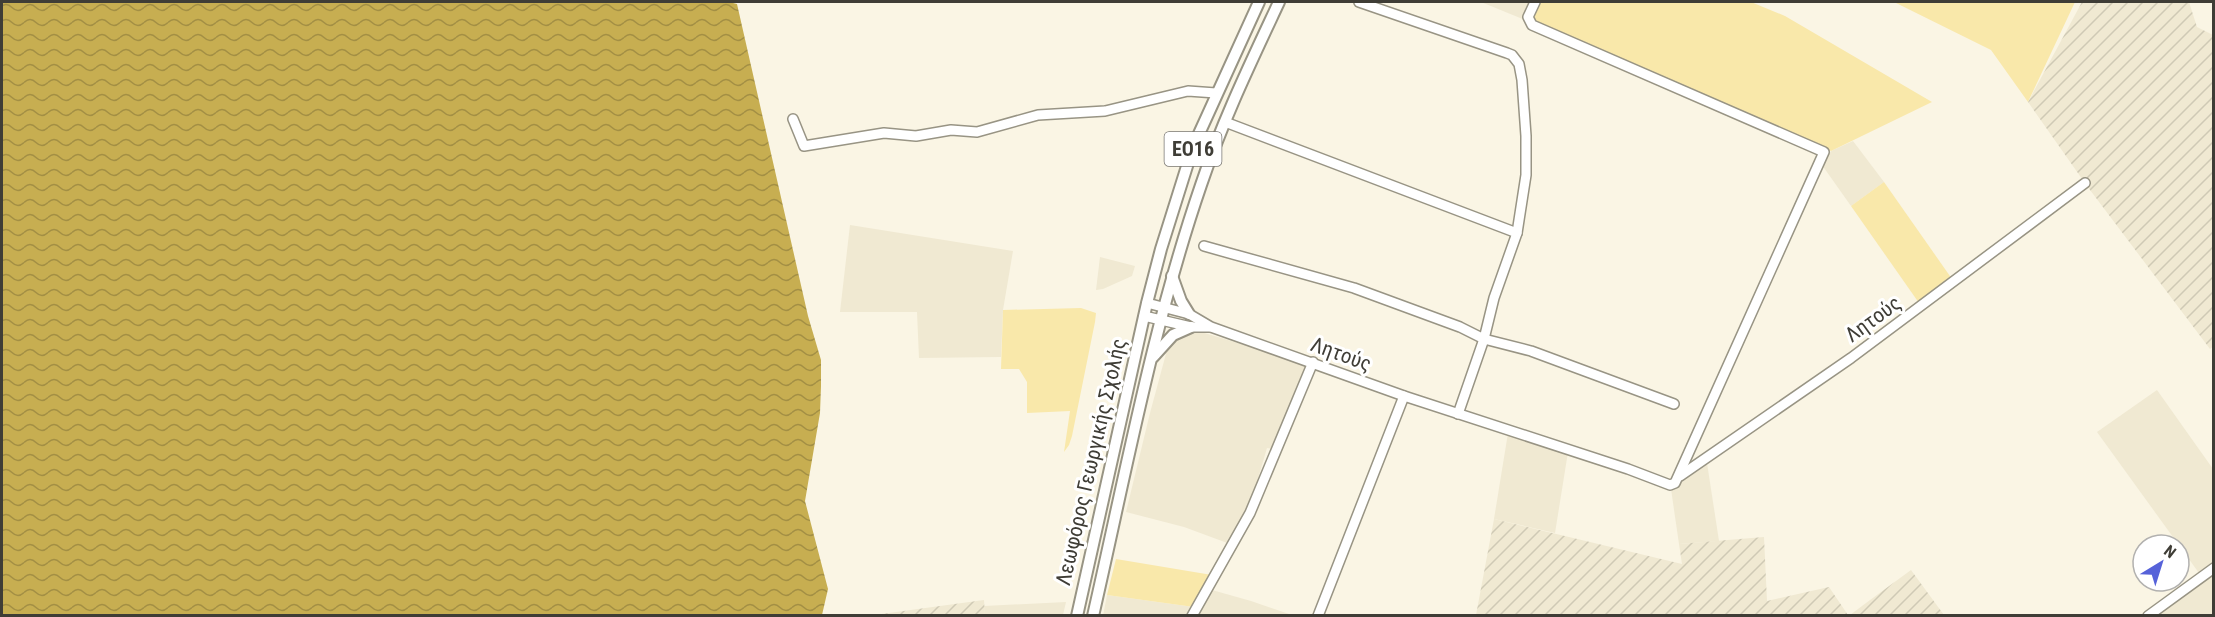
<svg xmlns="http://www.w3.org/2000/svg" width="2215" height="617" viewBox="0 0 2215 617" font-family="'Roboto Condensed',sans-serif">
  <style>
    .built { fill: #f0e9d2 }
    .industrial { fill: url(#industrial-furrows) }
    .grass { fill: #f9e8aa }
    .water { fill: url(#water-waves) }
    .lines { fill: none; stroke-linecap: round; stroke-linejoin: round }
    .minor-casing { stroke: #989484; stroke-width: 12 }
    .major-casing { stroke: #989484; stroke-width: 14 }
    .minor { stroke: #fff; stroke-width: 9 }
    .major { stroke: #fff; stroke-width: 10 }
    .labels { text-anchor: middle; dominant-baseline: central; stroke-width: 6; stroke-linejoin: round; paint-order: stroke }
    .shield { fill: #fff; stroke: #797772; stroke-width: 1.5 }
    .shield-label { font-size: 20px; font-weight: bold; fill: #3f3d36 }
    .street-label { font-size: 21px; fill: #3f3d36; stroke: #fff }
  </style>
  <defs>
    <pattern id="industrial-furrows" width="10" height="10" patternUnits="userSpaceOnUse" patternTransform="scale(1.5)"><rect width="10" height="10" fill="#f0e9d2"/><path d="M-1 1l2-2M0 10L10 0M9 11l2-2" fill="none" stroke="#cfc9b5"/></pattern>
    <pattern id="water-waves" width="16" height="10" patternUnits="userSpaceOnUse" patternTransform="scale(1.5)"><rect width="16" height="10" fill="#c7ae51"/><path d="M0 5q4-4 8 0t8 0" fill="none" stroke="#a38f44"/></pattern>
  </defs>
  <rect width="100%" height="100%" fill="#faf5e4"/>
  <g class="built">
    <path d="M1481,2h51l-7,18z"/>
    <path d="M1853,141l31,41 -33,24 -29,-41 9,-14z"/>
    <path d="M850,225l163,26 -10,59 -2,47 -82,1 -2,-46h-77z"/>
    <path d="M1100,257l35,9 -3,10 -29,13 -7,1z"/>
    <path d="M1201,332l108,32 -35,85 -7,-1 -15,51 -22,45 -46,-17 -58,-15 24,-99 17,-63 8,-11 13,-6z"/>
    <path d="M2157,390l56,79v94l-14,10 -102,-141z"/>
    <path d="M1508,433l60,19 -13,81 -61,-14z"/>
    <path d="M1707,463l12,78 -40,3 -8,-55z"/>
    <path d="M2213,574v41l-57,1z"/>
    <path d="M1212,590l39,11 41,14 -94,1z"/>
    <path d="M1107,595l87,12 -5,8 -86,1z"/>
    <path d="M1066,602l-3,13h-78l-1,-9z"/>
  </g>
  <g class="industrial">
    <path d="M2082,2h107l8,25 16,8 1,311 -4,3 -123,-163 -59,-84z"/>
    <path d="M1494,519l188,45 -3,-20 85,-7 3,64 62,-14 19,28h-372z"/>
    <path d="M1911,570l33,45h-94l16,-12z"/>
    <path d="M984,600l1,15h-111z"/>
  </g>
  <g class="grass">
    <path d="M1532,2h82l5,1 2,-1h130l34,14 147,86 -101,49 -306,-131z"/>
    <path d="M1894,2h181l-47,100 -37,-52z"/>
    <path d="M1884,182l68,97 -33,24 -68,-97z"/>
    <path d="M1081,308l15,5 -1,9 -23,114 -3,9 -5,7 6,-41 -43,2v-31l-8,-13h-18l2,-59z"/>
    <path d="M1116,559l96,16 -18,32 -87,-12z"/>
  </g>
  <path class="water" d="M2,2h727l8,2 71,312 13,44v26l-1,27 -15,88 23,88 -6,26h-820z"/>
  <g class="lines">
    <g class="minor-casing">
      <g id="minor">
        <path d="M1359,2l148,51 5,2 7,9 3,16 4,56v39l-9,58"/>
        <path d="M793,119l11,27 80,-13 32,3 35,-6 26,2 61,-17 67,-4 83,-20 28,2"/>
        <path d="M1225,122l292,111 -23,65 -10,41 -26,75"/>
        <path d="M1204,246l150,42 106,39 24,12 47,12 143,53"/>
        <path d="M1147,303l42,11 22,13 193,69 224,73 42,16 5,-2 149,-331 -292,-127 -4,-8 7,-15"/>
        <path d="M1144,316l47,11h18"/>
        <path d="M1680,476l171,-118 234,-175"/>
        <path d="M1192,616l58,-103 63,-151"/>
        <path d="M1318,616l86,-220"/>
        <path d="M2148,616l66,-48"/>
      </g>
    </g>
    <g class="major-casing">
      <g id="major">
        <path d="M1172,276l9,25 8,13"/>
        <path d="M1153,357l20,-22 18,-8"/>
        <path d="M1077,616l70,-313 14,-54 32,-102 66,-145"/>
        <path d="M1093,616c33,-144 60,-291 108,-431 21,-63 50,-123 78,-183"/>
      </g>
    </g>
    <use href="#minor" class="minor"/>
    <use href="#major" class="major"/>
  </g>
  <g class="labels">
    <rect class="shield" x="1164.5" y="132" width="57" height="34" rx="4.5"/>
    <g class="shield-label">
      <text x="1193" y="149">ΕΟ16</text>
    </g>
    <g class="street-label">
      <text transform="translate(1873 319) rotate(-36)">Λητούς</text>
      <text transform="translate(1341 354) rotate(20)">Λητούς</text>
      <text transform="translate(1091 462) rotate(-77)">Λεωφόρος Γεωργικής Σχολής</text>
    </g>
  </g>
  <rect width="2215" height="617" fill="none" stroke="#3f3d36" stroke-width="6"/>
  <g transform="translate(2161 563) rotate(38)"><circle r="28" fill="#ffffff" stroke="#b2b1af" stroke-width="1.5"/>
  <path d="M0-4.5L10 22L0 15L-10 22Z" fill="#5662d9"/>
  <text y="-9" font-size="16" font-weight="bold" text-anchor="middle" fill="#3f3d36">N</text>
  </g>
</svg>
